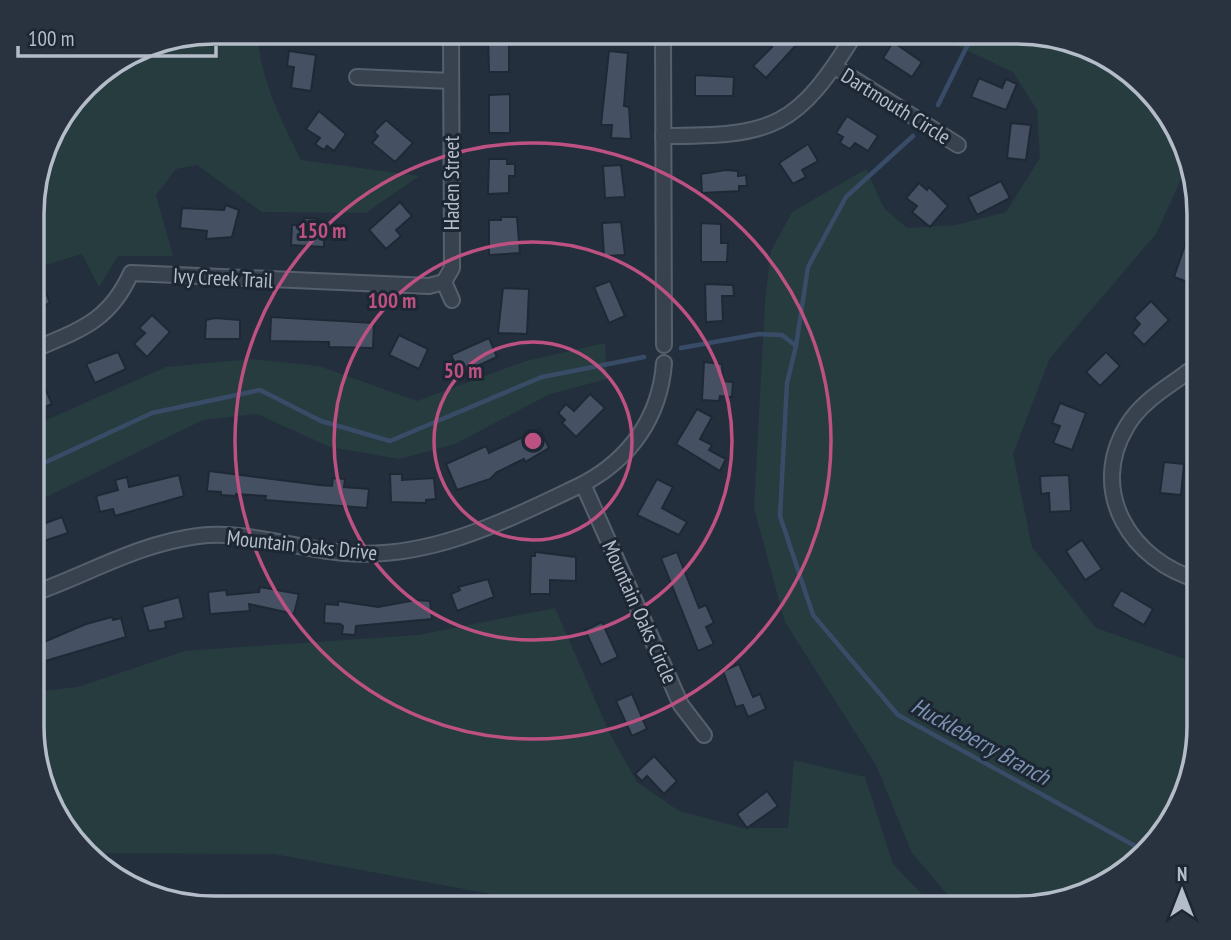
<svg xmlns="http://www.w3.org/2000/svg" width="1231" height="940" viewBox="0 0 1231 940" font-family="'PT Sans Narrow',sans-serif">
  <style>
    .green { fill: #263c3f }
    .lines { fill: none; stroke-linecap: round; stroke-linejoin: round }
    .stream { stroke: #394c67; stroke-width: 4.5 }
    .building { fill: #455162; stroke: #1f2835; stroke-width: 2 }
    .minor-casing { stroke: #565f6c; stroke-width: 18 }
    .minor { stroke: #38414e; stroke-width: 14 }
    .ring { fill: none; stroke: #bd5182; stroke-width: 3.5 }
    .labels { text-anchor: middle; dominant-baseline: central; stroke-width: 6; stroke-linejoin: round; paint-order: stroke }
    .street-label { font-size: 21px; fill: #b4bcc9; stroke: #1d2633 }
    .water-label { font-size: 23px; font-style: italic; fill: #7c92b1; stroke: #1d2633 }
    .rim { fill: none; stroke: #b4bcc9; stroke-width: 3.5 }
    .centre { fill: #bd5182; stroke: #1d2633; stroke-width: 3.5 }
    .ring-label { font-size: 21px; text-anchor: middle; font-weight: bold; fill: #bd5182; stroke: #1d2633; stroke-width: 6; stroke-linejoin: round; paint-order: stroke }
  </style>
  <rect width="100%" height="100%" fill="#242f3e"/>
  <g class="green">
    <path d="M214,32h44c0,44 24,89 43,128l118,16 -53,37 -104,-1 -65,-47 -21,4 -20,26 17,61h-55l-19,31 -17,-33 -47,14 -2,-78 23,-67 38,-46 61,-36z"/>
    <path d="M954,32h74l58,13 51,32 44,57 7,30 -32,70 -106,124 -37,96 19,93 64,81 103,36v74l-13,57 -32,51 -57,44 -80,18h-58l-47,-55 -36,-88 -91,-143 -31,-114 11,-206 6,-51 21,-39 74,-43 18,39 23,20 49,-3 50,-13 34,-54 -3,-48 -24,-38 -64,-30z"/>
    <path d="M605,343l2,36 -57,15 -95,50 -56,15 -69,-12 -73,-33 -54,6 -171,84 1,-78 133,-59 85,-8 68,7 98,35 109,-40z"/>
    <path d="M555,608l55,126 27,48 42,29 64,17h45l6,-68 71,17 28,87 42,44h-368l-293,-54 -188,-1 -35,-46 -19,-69v-46l46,-5 107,-36 233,-16z"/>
  </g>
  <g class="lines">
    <g class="stream">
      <path d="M938,105l36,-73"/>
      <path d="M913,136l-67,61 -38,70 -12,79 -9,37 -7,133 33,99 85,100 248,137"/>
      <path d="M681,348l78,-14 23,1 14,11"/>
      <path d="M33,468l119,-55 108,-23 61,31 69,20 152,-64 102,-20"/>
    </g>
  </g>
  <g class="building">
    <path d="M775,32h11l12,11 -32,35 -13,-12 19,-19 -6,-6z"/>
    <path d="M488,35h21v37h-20z"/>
    <path d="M893,42l29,20 -10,15 -29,-19z"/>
    <path d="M289,51l27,4 -5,36 -20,-3 3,-21 -7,-1z"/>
    <path d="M609,51l19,2 -4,53 5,1 2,32 -20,-1 1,-13h-11z"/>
    <path d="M695,75l39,2 -1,19h-38z"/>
    <path d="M979,78l23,10 4,-9 11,5 -11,26 -35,-13z"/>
    <path d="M510,94v39h-21v-38z"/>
    <path d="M319,111l27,23 -12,17 -7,-5 -3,4 -9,-6 5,-6 -14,-9z"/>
    <path d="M847,116l31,20 -10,15 -13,-8 -5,6 -10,-6 3,-6 -7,-4z"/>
    <path d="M386,120l27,23 -18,19 -23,-19 6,-7 -4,-4z"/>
    <path d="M1011,123l20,2 -5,35 -19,-2z"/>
    <path d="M808,144l10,17 -16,9 4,7 -13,7 -14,-21z"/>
    <path d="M489,159h18v5h8v12h-6v17l-21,1z"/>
    <path d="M621,165l4,32 -20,1 -2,-32z"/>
    <path d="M726,170l12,1v5l8,-1 1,11h-8v5l-37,2 -1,-19z"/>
    <path d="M1001,181l9,17 -33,17 -9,-18z"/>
    <path d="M919,183l8,7 2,-3 19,19 -18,21 -18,-15 5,-6 -11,-8z"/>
    <path d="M400,202l12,14 -16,14 5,6 -15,13 -17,-19z"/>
    <path d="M226,205l13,5 -7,27 -26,2 1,-8 -27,-3 2,-20 42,2z"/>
    <path d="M501,217h16l3,36 -31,2v-35h12z"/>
    <path d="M304,218l14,1 -1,5h7v23l-33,-2 1,-20h11z"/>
    <path d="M621,222l4,33 -21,1 -2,-33z"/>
    <path d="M701,223l20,1v19h7l-1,19h-26z"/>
    <path d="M1186,242l13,5v39l-25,-9z"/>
    <path d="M610,281l15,35 -16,7 -15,-36z"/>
    <path d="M42,283l8,20 -17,7v-23z"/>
    <path d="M705,284l28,1 1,11h-12l1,25 -17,1z"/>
    <path d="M503,288l26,1 -2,45 -29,-1z"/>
    <path d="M1151,301l18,19 -25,25 -12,-12 8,-9 -6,-6z"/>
    <path d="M152,315l18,17 -23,25 -13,-13 11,-11 -6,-5z"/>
    <path d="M271,317l103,6 -1,25 -44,-1v-5l-59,-1z"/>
    <path d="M215,318l25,2v19h-35l1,-19z"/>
    <path d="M399,335l29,14 -9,20 -30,-14z"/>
    <path d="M489,338l8,19 -37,17 -9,-19z"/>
    <path d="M118,352l8,17 -31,14 -9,-19z"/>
    <path d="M1106,352l14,14 -20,20 -14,-14z"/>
    <path d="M704,362l18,2 1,17 10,1 -1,15 -12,-1 -1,5 -17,-1z"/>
    <path d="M44,386l8,18 -19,8v-21z"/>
    <path d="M590,394l15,14 -29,29 -14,-14 3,-3 -7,-7 8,-9 8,7z"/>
    <path d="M1060,403l26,10 -14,37 -19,-7 7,-17 -8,-3z"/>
    <path d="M697,409l15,8 -12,22 12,6 -3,5 17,9 -6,12 -44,-27z"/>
    <path d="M540,429l9,19 -24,14 -1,-3 -27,13 -7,7 -33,11 -11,-26 40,-18 3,7z"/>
    <path d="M1164,462l20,2 -3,31 -21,-2z"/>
    <path d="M209,471l110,14 13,1 1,-8 12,1 -1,8 25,2 -2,19 -102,-8 1,-4 -30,-2v2l-15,-1v-3l-14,-1z"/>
    <path d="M390,474h12v6l32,-2 2,21 -10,1v3l-35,-1z"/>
    <path d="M179,475l5,21 -69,20 -2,-7 -13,3 -4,-16 22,-6 -3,-10 12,-3 2,10z"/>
    <path d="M1069,475l2,36 -21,1 -1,-19 -8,1 -1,-18z"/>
    <path d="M657,479l16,8 -11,21 25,14 -8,13 -42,-20z"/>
    <path d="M62,517l6,16 -36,12v-17z"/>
    <path d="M1082,540l20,29 -17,11 -19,-29z"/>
    <path d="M535,552l41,5v24l-26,-1v14h-20l1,-38h4z"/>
    <path d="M677,552l22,56 7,-3 8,18 -8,4 8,17 -16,7 -37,-93z"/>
    <path d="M488,579l6,18 -37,14 -6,-17 9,-4 -2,-3z"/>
    <path d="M260,587l39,7 -5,20 -45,-10 1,7 -40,3 -2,-22 18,-2 1,5 32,-3z"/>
    <path d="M1121,590l32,19 -9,16 -32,-19z"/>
    <path d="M179,597l5,21 -19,4 1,6 -17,3 -7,-24z"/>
    <path d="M416,600l14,1 2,18 -76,7 -1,9 -13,-1 1,-8 -3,-2 -16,-1 1,-19 13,1v-4l40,6z"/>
    <path d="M1198,601h1v37l-13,-5z"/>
    <path d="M112,617l1,3 8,-2 5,19 -94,28v-18l54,-23z"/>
    <path d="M602,622l16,35 -17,8 -16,-35z"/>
    <path d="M739,664l14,33 7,-3 6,15 -18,8 -5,-12 -7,2 -13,-36z"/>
    <path d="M632,694l15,35 -15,7 -16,-35z"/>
    <path d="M654,756l23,25 -13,13 -17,-18 -5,5 -7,-7z"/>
    <path d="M767,791l11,15 -31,22 -10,-14z"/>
    <path d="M225,894l20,1v13h-21z"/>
  </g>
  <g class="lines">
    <g class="minor-casing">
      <g id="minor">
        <path d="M663,32l1,313"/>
        <path d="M835,67l123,78"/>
        <path d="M357,77l94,4"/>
        <path d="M663,136c112,0 134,-8 193,-104"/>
        <path d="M444,282l8,-14 -1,-236"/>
        <path d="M444,282l8,18"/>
        <path d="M33,350c46,-20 76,-28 98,-77l298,13 15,-4"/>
        <path d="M583,484l98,221 23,30"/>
        <path d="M1199,580c-67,-18 -112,-88 -72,-154 17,-29 48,-42 72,-63"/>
        <path d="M32,594c57,-20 105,-50 166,-58 51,-6 97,13 147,17 86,7 162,-33 238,-69 47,-25 77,-67 81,-121"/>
      </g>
    </g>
    <use href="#minor" class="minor"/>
  </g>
  <g class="ring">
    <circle cx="533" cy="441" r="99"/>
    <circle cx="533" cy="441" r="199"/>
    <circle cx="533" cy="441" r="298"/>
  </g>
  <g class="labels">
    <g class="street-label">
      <text transform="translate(896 106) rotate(32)">Dartmouth Circle</text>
      <text transform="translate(451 183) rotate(-90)">Haden Street</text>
      <text transform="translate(223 278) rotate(3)">Ivy Creek Trail</text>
      <text transform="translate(302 545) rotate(6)">Mountain Oaks Drive</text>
      <text transform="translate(640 612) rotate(66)">Mountain Oaks Circle</text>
    </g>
    <g class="water-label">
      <text transform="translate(981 741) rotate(29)">Huckleberry Branch</text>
    </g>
  </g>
  <path d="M0 0H1231V940H0ZM214 44H1017A170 170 0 0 1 1187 214V726A170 170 0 0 1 1017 896H214A170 170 0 0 1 44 726V214A170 170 0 0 1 214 44Z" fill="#29323f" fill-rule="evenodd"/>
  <path class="rim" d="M214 44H1017A170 170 0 0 1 1187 214V726A170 170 0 0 1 1017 896H214A170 170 0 0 1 44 726V214A170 170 0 0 1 214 44Z"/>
  <circle cx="533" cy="441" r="10" class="centre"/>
  <g class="ring-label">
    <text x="322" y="238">150 m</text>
    <text x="392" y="308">100 m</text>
    <text x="463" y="378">50 m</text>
  </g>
  <g transform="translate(1182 891)" stroke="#1d2633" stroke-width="5" paint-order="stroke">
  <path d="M0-5L12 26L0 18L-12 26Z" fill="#b4bcc9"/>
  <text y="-10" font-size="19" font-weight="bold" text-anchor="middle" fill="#b4bcc9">N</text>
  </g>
  <path d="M18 46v10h198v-10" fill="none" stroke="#b4bcc9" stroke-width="3.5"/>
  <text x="28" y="46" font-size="21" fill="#b4bcc9" stroke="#1d2633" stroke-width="5" paint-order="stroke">100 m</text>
</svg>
